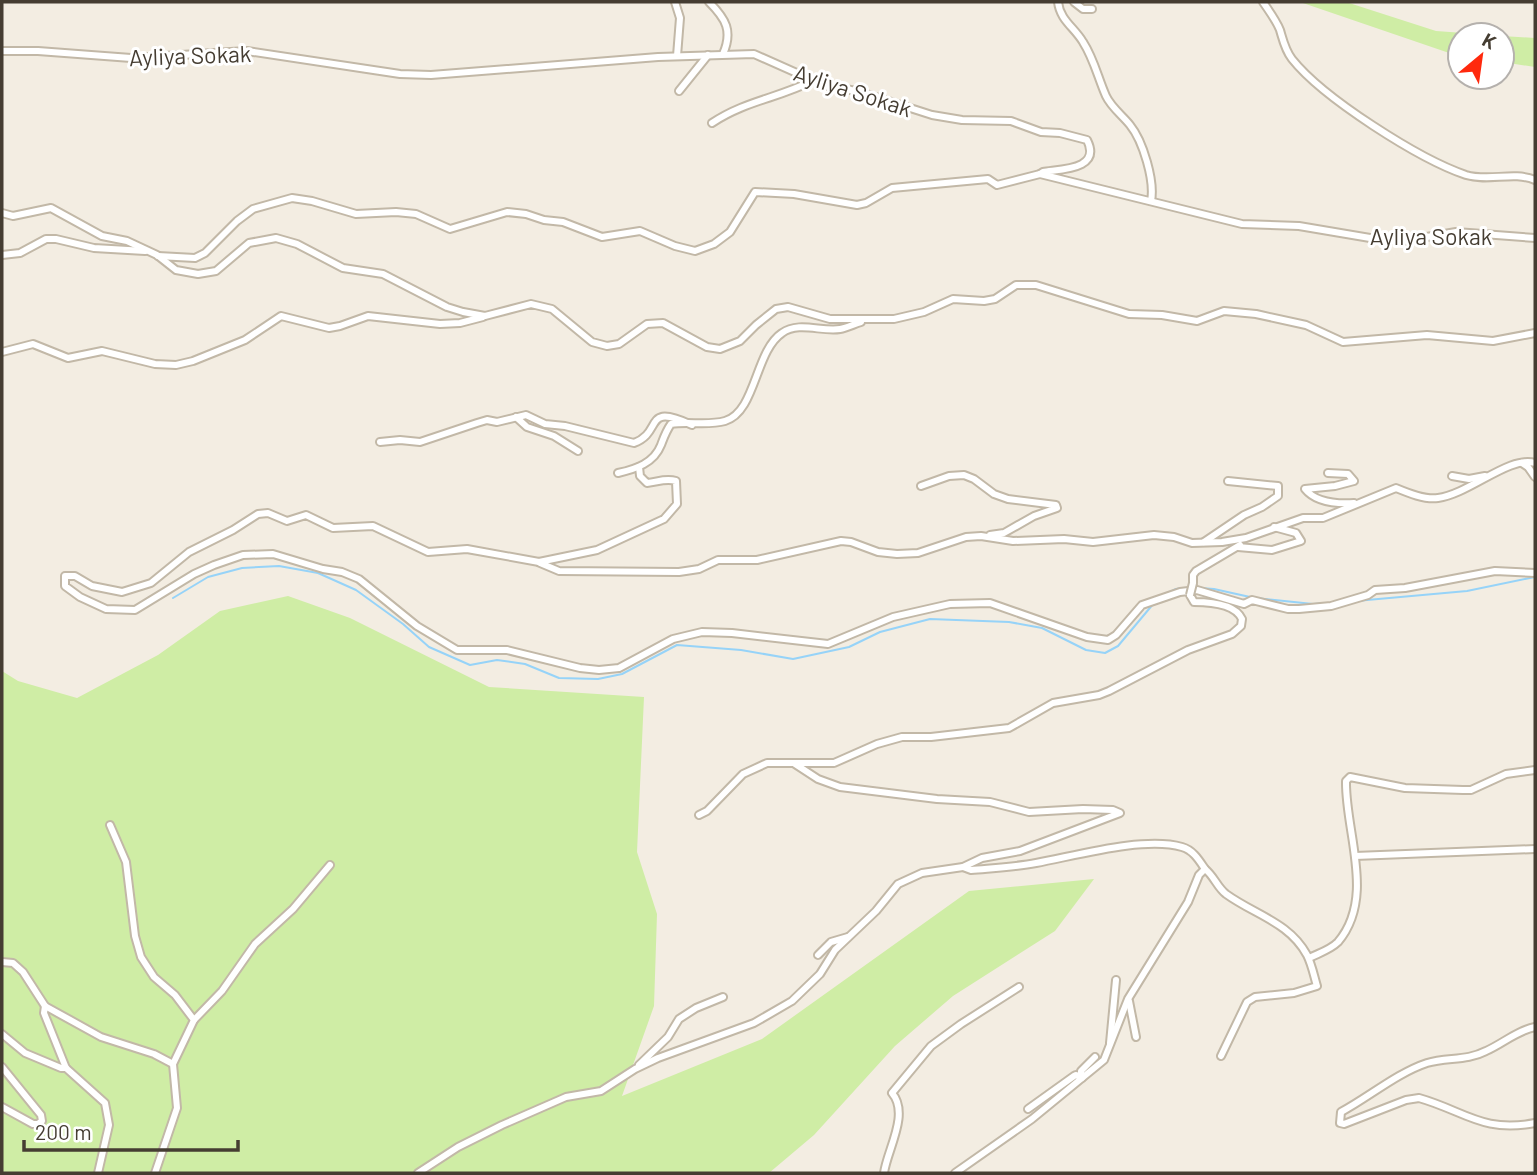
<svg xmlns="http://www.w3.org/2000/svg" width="1537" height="1175" viewBox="0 0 1537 1175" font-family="Barlow,sans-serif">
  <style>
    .green { fill: #cfeda5 }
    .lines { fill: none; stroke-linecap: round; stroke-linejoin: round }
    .stream { stroke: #96d3f8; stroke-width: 2 }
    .minor-casing { stroke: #c2b8a7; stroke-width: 10 }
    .minor { stroke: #fff; stroke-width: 6 }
    .minor-bridge-casing { stroke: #c2b8a7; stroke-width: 10; stroke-linecap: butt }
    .minor-bridge { stroke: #fff; stroke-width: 6 }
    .labels { text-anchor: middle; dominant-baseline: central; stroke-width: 6; stroke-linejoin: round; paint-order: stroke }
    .street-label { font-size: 23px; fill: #453d32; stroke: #fff }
  </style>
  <rect width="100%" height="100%" fill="#f3ede2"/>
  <g class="green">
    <path d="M1300,2h46l90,29 56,4h-32v20h-5z"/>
    <path d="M1502,36l33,2v29l-33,-5z"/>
    <path d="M288,596l62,22 139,69 155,10 -7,155 20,62 -3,92 -32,90 140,-57 207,-148 125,-12 -39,52 -102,65 -58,50 -81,89 -45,38h-767v-502l16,10 59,17 81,-43 62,-44z"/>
  </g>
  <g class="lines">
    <g class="stream">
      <path d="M1200,588l14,1 36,8"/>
      <path d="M1166,594l10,-5 8,-1"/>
      <path d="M173,598l35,-21 34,-9 37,-2 39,7 38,17 47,34 26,23 41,18 27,-5 28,4 34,14 39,1 24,-5 55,-29 64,5 52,9 56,-12 31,-15 50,-13 79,3 33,6 44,22 19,3 13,-7 36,-43"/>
      <path d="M1255,598l58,6 20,-1"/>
      <path d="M1356,601l111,-10 68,-14"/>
    </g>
    <g class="minor-casing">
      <g id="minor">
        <path d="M675,2l5,16 -3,38"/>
        <path d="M709,2c17,17 24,29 14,52"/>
        <path d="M1058,2c2,18 16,25 25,40 11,17 15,36 23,54 5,11 17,20 24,29 13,16 25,56 21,76"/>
        <path d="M1074,2l9,7h9"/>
        <path d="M1263,2c6,9 13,18 17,28 3,10 5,20 12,29 31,39 127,100 174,116 23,7 47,-4 69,5"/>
        <path d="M2,51h36l93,7 116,-7 153,23 31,1 227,-18 96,-3 72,32 31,5 75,24 30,5 49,1 30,11 19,1 27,7c15,30 -27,29 -44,32l-3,2 202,50 57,2 77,13 27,2 53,-9 79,6"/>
        <path d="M679,91l29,-36"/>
        <path d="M712,123c33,-22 66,-25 100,-42"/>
        <path d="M2,213l11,3 38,-8 51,28 25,5 30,14 19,15 22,4 18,-3 33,-28 27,-5 21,6 46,24 40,6 64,33 16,5 22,4 46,-12 21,5 40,33 15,4 12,-2 28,-20 16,-1 44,24 13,2 20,-8 16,-16 20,-16 12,-2 42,12h64l30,-7 29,-13 31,2 11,-2 21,-14h20l93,29 33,1 35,6 27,-10 32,3 50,11 37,17 84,-7 66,6 42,-8"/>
        <path d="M2,255l18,-2 26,-14h10l38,9 51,3"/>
        <path d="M158,256l37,2 10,-5 32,-32 16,-12 39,-11 20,3 44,13 40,-2 20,2 34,15 57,-17 19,2 18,6 19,2 39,15 38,-6 35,15 20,5 19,-7 16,-12 25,-40 39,2 63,11 9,-2 26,-15 96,-9 9,6 43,-11"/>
        <path d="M2,352l31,-8 35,14 34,-7 53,13 21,1 17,-4 52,-21 36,-24 48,12 11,-2 28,-10 72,8 20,-1 23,-6"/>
        <path d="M516,417l11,10 27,9 24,15"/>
        <path d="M380,442l20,-2 20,2 57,-19 10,-3 10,2 29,-7 19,9 20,2 69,17c30,-11 8,-41 58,-18"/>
        <path d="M1522,463l6,4 7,10"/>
        <path d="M639,467l1,9 7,7c11,-1 18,-5 29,-2l1,23 -13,15 -67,31 -58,12 -72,-13 -39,3 -55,-26 -40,2 -27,-13 -19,6 -19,-8 -10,1 -25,16 -44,22 -38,31 -29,9 -30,-6 -17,-10h-10v10l15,11 26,12 29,1 59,-36 20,-9 29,-10 30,-1 50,15 19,3 17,7 58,47 40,24h50l73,18 19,2 20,-2 54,-29 29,-7 30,1 96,11 65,-27 57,-13 40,-1 97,34 21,3 8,-5 26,-30 38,-13 17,-2 47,14 8,-4 36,9h11l32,-3 37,-11 7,-5 30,-2 90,-17 40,2"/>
        <path d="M618,473c18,-4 36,-10 43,-28 3,-8 5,-14 10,-21 18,-3 36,2 54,-3 31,-9 30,-70 57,-88 17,-12 39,-1 58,-4 7,-1 14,-5 21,-7"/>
        <path d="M1328,473l20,1 6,7 -19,5 -30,3c11,14 32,15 49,14"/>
        <path d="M1452,476l17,3 16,-3"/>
        <path d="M921,486l28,-10 15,-1 10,4 20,15 14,5 48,6 1,3 -23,8 -30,17 -14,2"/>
        <path d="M1204,542l40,-27 18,-8 16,-11v-10l-50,-5"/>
        <path d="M1238,547l34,3 29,-9 -5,-8 -22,-6"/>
        <path d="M540,563l19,8 120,1 20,-3 19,-9h39l84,-19 10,1 27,10 19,2 21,-1 48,-16 15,-1 32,5 51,-2 29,3 61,-7 20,2 18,6 30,-1 24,-4 57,-20h20l73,-30c12,5 29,12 42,10 31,-4 72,-43 97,-35"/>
        <path d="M1193,583v-8l3,-4 44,-26"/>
        <path d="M699,815l8,-4 36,-37 24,-11h67l43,-19 25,-7h29l78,-9 44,-25 46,-8 10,-4 79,-41 44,-16 9,-8 1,-7c-7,-15 -33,-17 -48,-17l-4,-7"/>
        <path d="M110,825l16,37 9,74 6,21 13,20 21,18 19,25 -21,44 4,44 -22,65"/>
        <path d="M1355,856l180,-7"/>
        <path d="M963,867l8,3c22,-2 44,-3 65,-7 39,-7 108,-27 146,-16 11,3 17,13 23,22"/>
        <path d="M818,955l13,-13 17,-5"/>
        <path d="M1309,958c10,-5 21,-8 29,-16 38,-45 7,-110 8,-161l4,-4 55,11 58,2h8l35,-16 29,-4"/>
        <path d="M2,962l11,1 10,9 22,34 56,31 53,17 19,10"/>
        <path d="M1129,1001l7,36"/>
        <path d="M45,1006l-1,7 22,55 39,35 4,22 -11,48"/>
        <path d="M194,1020l28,-29 33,-47 38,-35 37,-44"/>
        <path d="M1535,1027c-19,4 -31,16 -49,24 -19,10 -39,6 -59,12 -30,10 -58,34 -86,49l-1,11 4,1 62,-24 13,-2c46,13 63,35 116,25"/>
        <path d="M2,1034l23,19 36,15h5"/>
        <path d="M1110,1043l6,-63"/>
        <path d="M639,1065l29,-28 11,-18 17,-11 27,-11"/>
        <path d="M2,1067l39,48 1,6 -4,3h-5l-31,-17"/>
        <path d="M1081,1076v-5l14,-14"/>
        <path d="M1028,1109l46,-33 2,-1 6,3"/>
        <path d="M418,1173l40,-26 44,-22 64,-28 35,-6 34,-22 23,-11 96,-35 38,-22 28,-27 15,-24 41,-39 22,-27 24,-11 41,-6 19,-9 38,-7 100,-38 -7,-3 -30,-1 -54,3 -39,-10 -53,-3 -97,-12 -22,-8 -23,-15"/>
        <path d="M884,1173c3,-23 26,-59 8,-80l39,-47 30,-22 58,-37"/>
        <path d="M955,1173l77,-54 72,-59 24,-61 60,-97 11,-27 6,-6c9,7 12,18 21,25 29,21 63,28 81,61 5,10 7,21 10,31l-23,7 -39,4 -8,5 -26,54"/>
      </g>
    </g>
    <use href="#minor" class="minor"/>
    <g class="minor-bridge-casing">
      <path id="minor-bridge" d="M1190,595l3,-12"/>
    </g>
    <use href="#minor-bridge" class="minor-bridge"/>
  </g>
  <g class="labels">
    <g class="street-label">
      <text transform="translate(190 55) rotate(-2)">Ayliya Sokak</text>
      <text transform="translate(853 90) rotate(18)">Ayliya Sokak</text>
      <text x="1431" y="236">Ayliya Sokak</text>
    </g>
  </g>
  <rect width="1537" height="1175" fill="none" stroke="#453d32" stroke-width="7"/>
  <g transform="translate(1481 56) rotate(29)"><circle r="33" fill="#ffffff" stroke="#b5b1ad" stroke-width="2"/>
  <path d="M0-5L12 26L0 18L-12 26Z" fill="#ff290d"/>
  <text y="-10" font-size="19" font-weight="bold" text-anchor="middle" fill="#453d32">K</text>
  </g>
  <path d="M24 1140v10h214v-10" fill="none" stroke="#453d32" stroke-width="3.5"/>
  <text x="35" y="1140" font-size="21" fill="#453d32" stroke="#ffffff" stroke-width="5" paint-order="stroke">200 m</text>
</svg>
